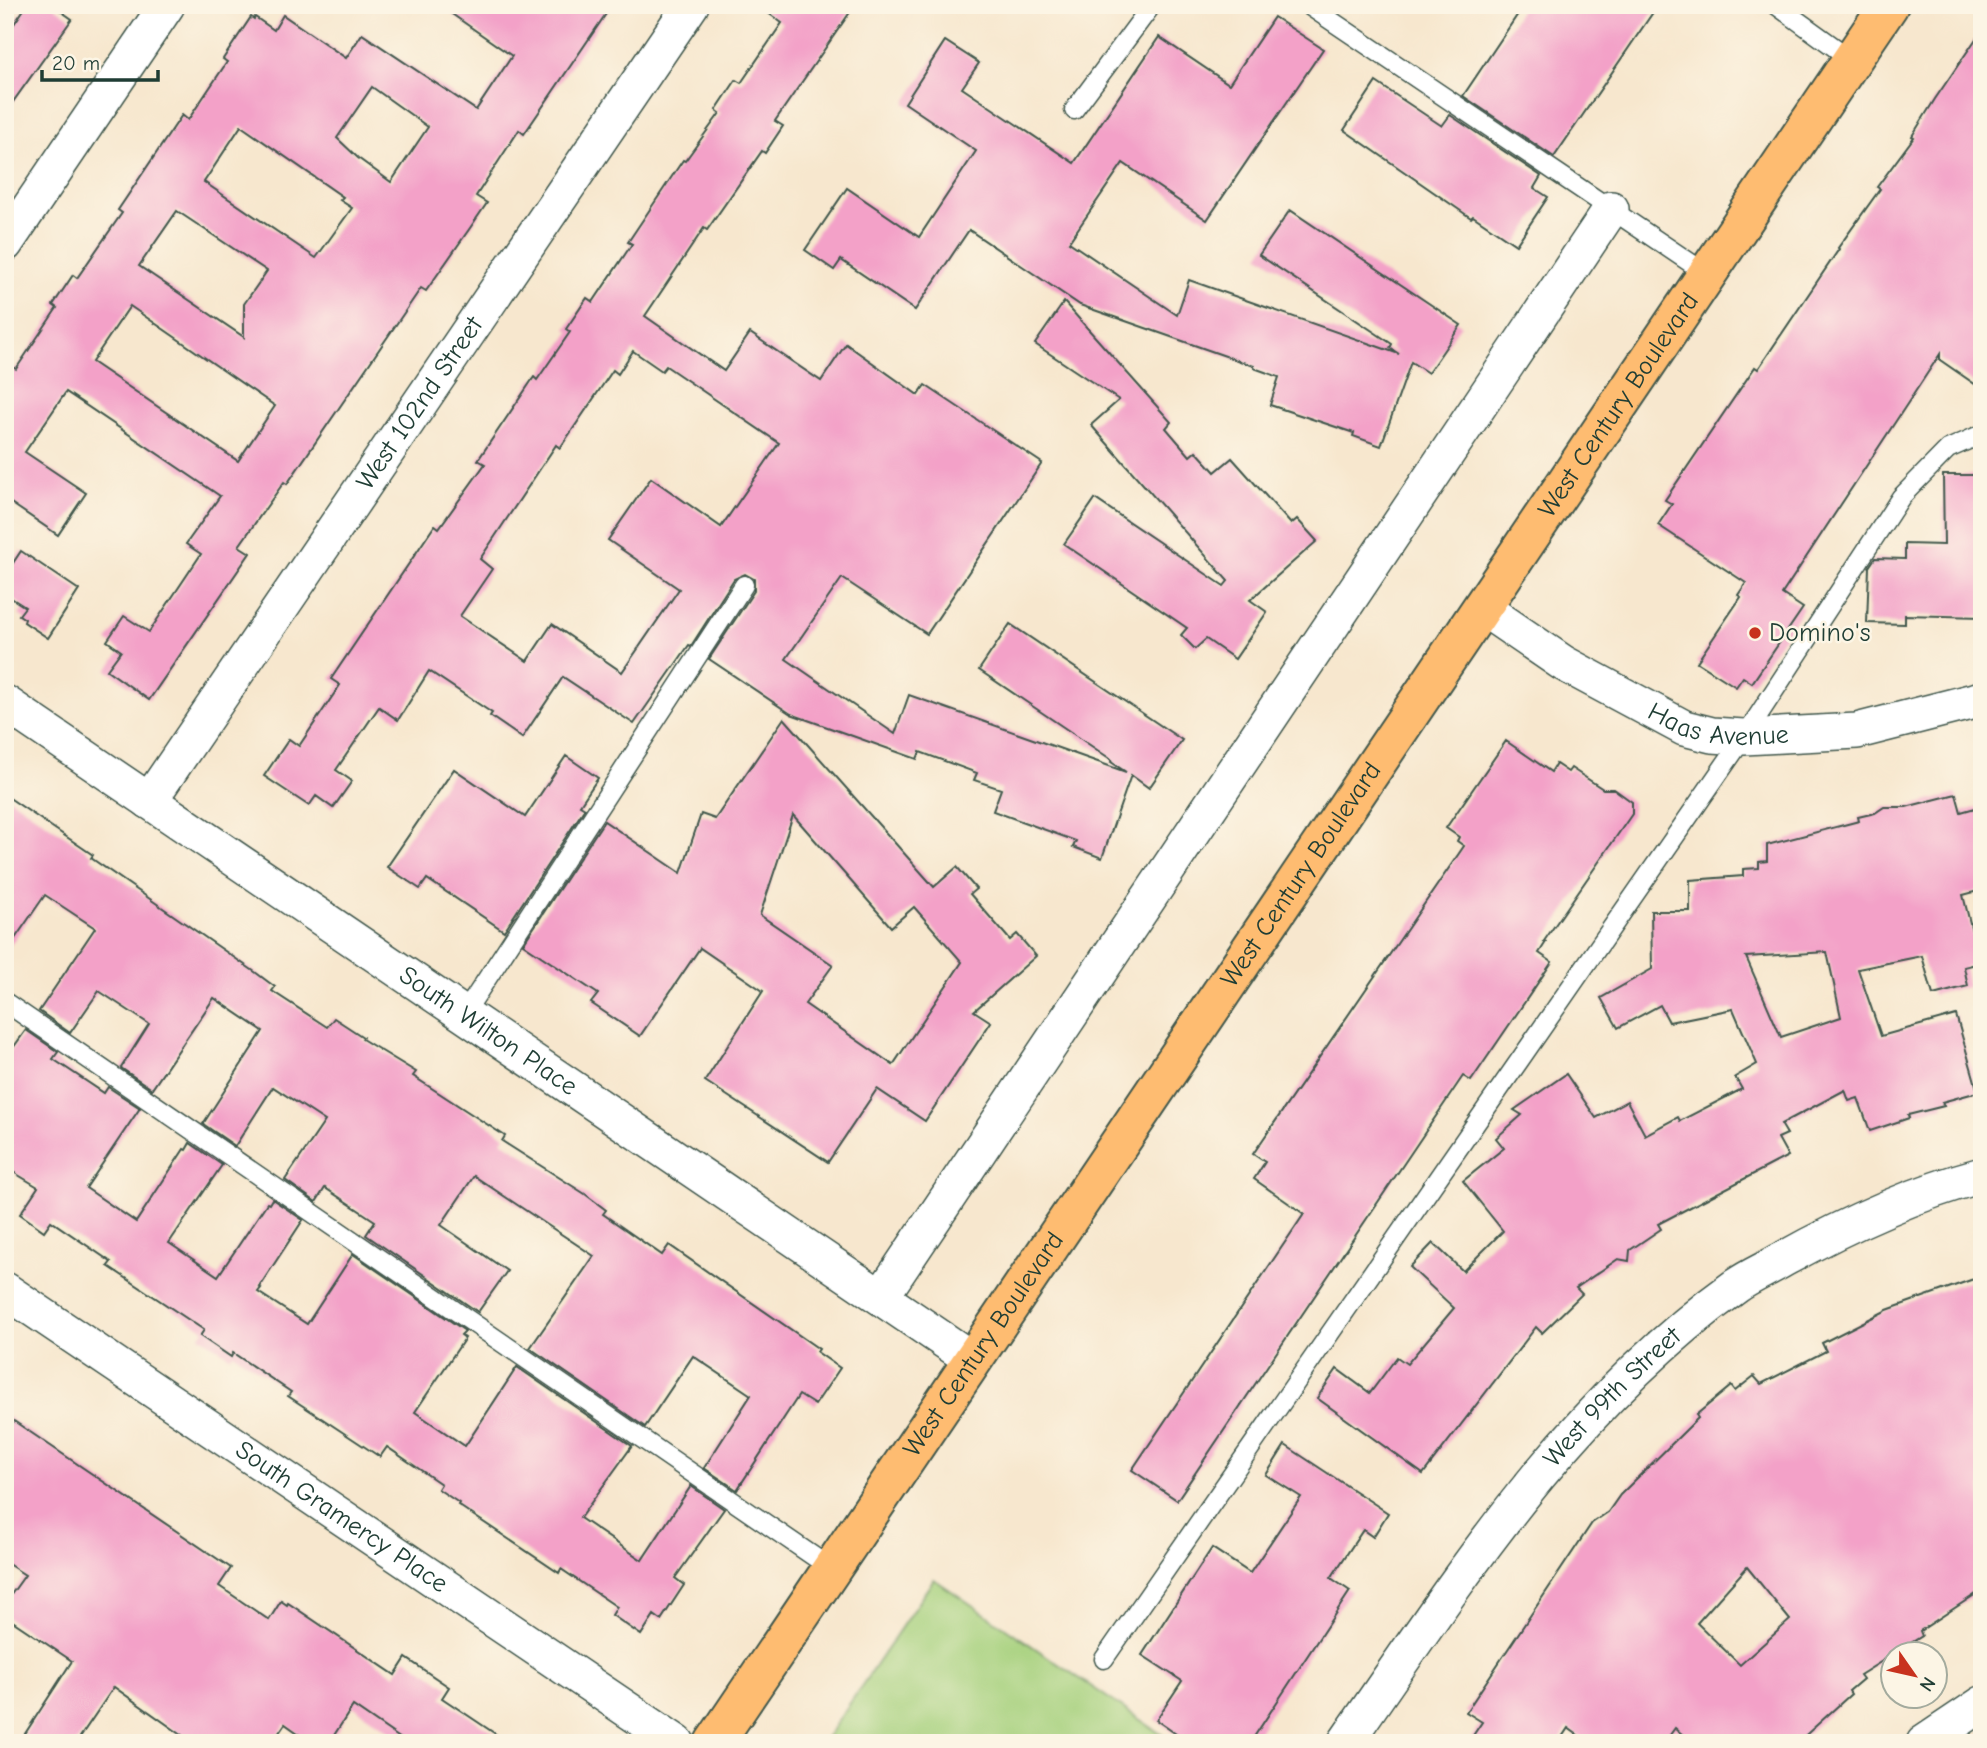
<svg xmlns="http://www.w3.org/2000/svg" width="1987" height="1748" viewBox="0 0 1987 1748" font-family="'Comic Neue',sans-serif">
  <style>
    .green { fill: #a5d07c; stroke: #628658; stroke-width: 2 }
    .building { fill: #f3a1c8; fill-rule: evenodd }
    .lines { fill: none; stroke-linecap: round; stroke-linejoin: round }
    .service-casing { stroke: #3f564b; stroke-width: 21 }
    .minor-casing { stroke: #3f564b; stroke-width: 38 }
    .primary-casing { stroke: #3f564b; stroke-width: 42 }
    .service { stroke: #fff; stroke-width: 18 }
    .minor { stroke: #fff; stroke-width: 35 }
    .primary { stroke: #febc71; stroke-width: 38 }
    .poi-dot { fill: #c8321e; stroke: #fcf5e5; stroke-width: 2.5 }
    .labels { text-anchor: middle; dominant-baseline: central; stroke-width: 5; stroke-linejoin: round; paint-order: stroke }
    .street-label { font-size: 26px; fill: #1f3d34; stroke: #fcf5e5 }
    .poi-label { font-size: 26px; fill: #1f3d34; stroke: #fcf5e5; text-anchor: start }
  </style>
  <rect width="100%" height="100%" fill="#fcf5e5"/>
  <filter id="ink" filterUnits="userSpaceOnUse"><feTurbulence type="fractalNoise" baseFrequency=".0143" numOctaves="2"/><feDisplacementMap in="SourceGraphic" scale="14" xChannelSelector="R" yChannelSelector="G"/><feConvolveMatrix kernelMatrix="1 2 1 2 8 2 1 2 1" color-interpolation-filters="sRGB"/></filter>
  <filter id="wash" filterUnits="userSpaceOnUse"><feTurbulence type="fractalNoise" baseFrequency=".00686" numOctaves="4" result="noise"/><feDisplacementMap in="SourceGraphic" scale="28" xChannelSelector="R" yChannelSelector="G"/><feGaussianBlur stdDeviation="1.57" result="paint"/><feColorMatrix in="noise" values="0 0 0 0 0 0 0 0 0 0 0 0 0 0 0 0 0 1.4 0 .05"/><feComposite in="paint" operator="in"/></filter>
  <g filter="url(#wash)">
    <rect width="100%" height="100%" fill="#f7e7ce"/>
    <path class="green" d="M934,1579l240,164h-351z"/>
    <g id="blocks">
      <g class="building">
        <path d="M27,5h25l20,14 -67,94v-76z"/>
        <path d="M439,5h173l-88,129 -5,-4 -43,66 11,7 -17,25 -44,63 -5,-3 -134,196 -3,-2 -45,64 11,7 -101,147 -42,-30 14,-19 -14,-10 17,-25 25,16 52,-78 -15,-10 34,-48 -154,-104 -41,60 61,41 -28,42 -53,-36v-137l11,7 41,-61 -4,-3 20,-30 4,3 45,-65 -4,-3 64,-95 6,5 39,-58 -4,-3 28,-42 3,2 1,-2 19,13 9,-15 63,43 16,-24 114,76 36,-54zM372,87l56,40 -37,55 -33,-24 -21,-20zM241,126l102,71 -3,3 12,8 -36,50 -112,-76zM177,211l90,60 -23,33v33l-105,-71zM130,306l145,100 -37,55 -146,-99z"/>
        <path d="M757,5h98l-80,116 8,5 -18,27 -3,-2 -55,79 -3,-2 -59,88 79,55 26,-38 71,48 25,-37 72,51 7,-10 117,78 -115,171 -85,-56 -56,81 109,75 14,-39 217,77 -15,-10 1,-2 -133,-90 31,-46 172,116 -33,48 -18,-13 -29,83 -29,-11 3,-6 -83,-30 8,-22 -27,-9 3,-7 -57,-21 -3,7 -126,-45 -82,-55 45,-68v-12l-9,-5 -11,5 -43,67 -2,-1 -55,79 -71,-47 -41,61 -32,-22 2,-3 -63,-42 -31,49 -19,-13 -43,63 16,11 -19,27 -17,-12 -7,10 -45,-30 25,-37 10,7 41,-61 -9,-6 104,-154 4,3 46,-64 -7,-4 56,-83 3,3 33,-48 -4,-3 21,-31 6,4 39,-58 -4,-2 55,-82 2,1 35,-48 -4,-3 20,-30 5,3 41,-60zM633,351l29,20 4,-5 113,77 -58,84 -70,-49 -43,62 71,49 -57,83 -70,-48 -25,37 -67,-45 32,-47 -12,-10 76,-114 4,3 53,-78 5,4z"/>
        <path d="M1524,5h134l-104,152 -91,-61z"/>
        <path d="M1274,17l49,32 -116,171 -84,-57 -54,79 108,73 12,-35 210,74 -9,-6 2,-4 -133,-89 31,-45 171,115 -33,48 -17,-11 -30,84 -28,-10 1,-3 -84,-28 9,-28 -25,-9v-2l-174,-61 -111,-75 -54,80 -74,-50 -7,10 -29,-20 42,-62 72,49 57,-86 -71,-48 40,-62 34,22 -17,25 112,75 85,-126 70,47z"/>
        <path d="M1982,30v359l-42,-29v-6l-158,240 21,14 -51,75 -9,-6 -7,10 -39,-25 44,-65 -3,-2 8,-12 -88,-58 14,-21 -7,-4 90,-133 3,2 81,-120 -1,-1 42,-59 -3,-2 37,-50 -2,-1 23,-37z"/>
        <path d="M1376,82l66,44 8,-11 91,61 -7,12 14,9 -32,48 -43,-29 -2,2 -127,-88z"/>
        <path d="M1064,302l107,120 -5,6 24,28 6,-5 19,21 17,-14 59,66 6,-5 20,22 -67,59 17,12 -32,47 -29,-20 -11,10 -14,-14 6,-7 -123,-84 31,-45 129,87 4,-5 -137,-156 28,-25 -84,-56z"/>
        <path d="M1943,475h39v142l-77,-2v9l-38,-1 2,-56 6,-9 30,1v-15l39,1z"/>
        <path d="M21,551l58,39 -31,48 -24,-16 1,-3 -6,-4 6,-8 -20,-13v-19z"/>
        <path d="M784,718l150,169 23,-20 19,22 -6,5 40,46 7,-6 19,22 -62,55 17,11 -66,99 -48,-32 -49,73 -123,-81 58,-90 -63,-43 -60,88 -49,-33 7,-9 -75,-50 81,-123 77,52 20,-59 14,5zM793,815l98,112 23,-20 48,55 -69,103 -88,-61 28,-39 -73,-50z"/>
        <path d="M1506,741l45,31 5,-8 12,8 3,-4 32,21h11l18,13v12l-88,127 2,1 -7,11 13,9 -81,119 -8,-5 -286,424 -45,-30 172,-256 -50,-35 11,-17 -12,-8 211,-308 -7,-5 2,-4 -13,-9z"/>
        <path d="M566,756l32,22 -18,27 5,3 -81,123 -77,-52 -7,10 -33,-22 67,-98 71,48z"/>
        <path d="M1956,794l5,18 21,-6v84l-19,5 17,68 -16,4 4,19 -35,9 -11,-39 -64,13 23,67 75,-21 22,77 -36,10 2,4 -36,9 1,3 -39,13 -12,-33 -9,3 -4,-11 -64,34 6,10 -9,4 10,18 -130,68 3,5 -31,21 -1,11 -11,-2 -42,29 6,6 -40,39 -6,-6 -113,147 -106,-76 20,-29 33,24 27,-36 10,7 47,-56 -44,-41 23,-24 30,28 40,-40 -40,-50 41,-33 -8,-10 26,-23 -8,-5 52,-36 30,44 31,-17 18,34 33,-18 2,4 62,-32 -7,-12 22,-13 -24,-55 -64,13 -9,-17 -42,23 -17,-30 51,-29 -1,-58h39v-31l53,-4v-7l16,-1v-6l8,-1v-16l92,-24 -1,-4 17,-4 9,-6h22zM1827,952l14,65 -60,20 -35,-80z"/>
        <path d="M5,795l88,60 -2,3 164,114 20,15 -3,4 55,36 7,-9 29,19 -1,2 54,33 -3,4 92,60 -3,5 83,53 21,16 -3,4 59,41 7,-10 150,104 -2,3 23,16 -25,37 -16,-10 -62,95 -33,-22 47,-73 -58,-39 -48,71 -115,-79 64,-92 -120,-80 -33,49 66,46 -29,41 -112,-77 9,-14 -50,-33 -9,14 -31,-22 40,-59 -52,-34 -38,59 -32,-22 60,-93 -49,-33 -62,91 -31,-21 28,-44 -50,-33 -29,42 -31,-22 56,-83 -50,-33 -40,58z"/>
        <path d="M26,1030l32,22 -5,7 51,34 4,-6 32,21 -54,80 50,34 48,-73 2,1 4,-7 32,22 -53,78 49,33 49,-73 2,1 3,-5 31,21 -44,67 2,1 -3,4 49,32 46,-70 112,77 -4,4 4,3 -50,74 50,34 52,-79 115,79 -52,72 62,42 49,-74 33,23 -49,69 9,7 -23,35 -7,-5 -13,20 -29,-20 5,-8 -56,-38 -2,4 -101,-68 1,-2 -21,-14 3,-5 -54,-37 -7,10 -92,-61 3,-4 -58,-39 -2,4 -31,-21 4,-6 -96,-64 3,-4 -60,-41 -7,10 -24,-17 18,-27 -33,-20v-108z"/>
        <path d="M1982,1276v314l-62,41 2,5 -62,39 3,4 -14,12 2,3 -54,49h-105l-17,-15 -11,15h-75l-21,-15 -10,15h-90l14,-21 -16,-10 126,-189 16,-11 12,-17 78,-77 -2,-3 35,-29 4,5 19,-15 7,8 65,-33 -4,-8 65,-33zM1747,1567l43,53 -50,45 -43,-42z"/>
        <path d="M5,1415l226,153 -12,18 50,34 12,-19 6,4 1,-2 107,72 11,-17 43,29 -7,11 67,45h-102l-54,-37 -24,37h-17l-27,-19 -13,19h-79l-79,-56 -38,56h-57l53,-82 -67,-45v-13l20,-28 -20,-13z"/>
        <path d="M1285,1445l103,68 -15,24 -10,-7 -32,48 19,13 -100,152h-61l-33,-23 26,-39 -40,-26 70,-107 38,25 51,-76 -35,-22z"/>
      </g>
    </g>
  </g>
  <g filter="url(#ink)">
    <use href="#blocks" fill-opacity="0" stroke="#3f564b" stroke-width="2"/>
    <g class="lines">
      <g class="service-casing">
        <g id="service">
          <path d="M1308,5l399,269"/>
          <path d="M1776,5l76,55"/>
          <path d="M1074,110l78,-105"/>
          <path d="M5,1002l827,567"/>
          <path d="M464,1014l280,-429"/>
          <path d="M1104,1659l640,-922 157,-240 47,-48 34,-15"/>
        </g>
      </g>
      <g class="minor-casing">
        <g id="minor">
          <path d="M5,244l162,-239"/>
          <path id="s1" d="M1481,607l82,56 121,65 28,7 32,2 113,-6 125,-32"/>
          <path id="s2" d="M5,703l968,657"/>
          <path id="s3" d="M149,801l542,-796"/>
          <path id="s4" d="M5,1290l672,453"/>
          <path d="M881,1297l730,-1088"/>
          <path id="s5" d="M1345,1743c115,-166 224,-337 391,-457 14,-10 31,-17 46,-26 63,-35 130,-66 200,-85"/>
          <path d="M1924,1743l58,-39"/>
        </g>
      </g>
      <g class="primary-casing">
        <g id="primary">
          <path id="s6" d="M714,1743l1175,-1738"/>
        </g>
      </g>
      <use href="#service" class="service"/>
      <use href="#minor" class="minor"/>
      <use href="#primary" class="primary"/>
    </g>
  </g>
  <circle class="poi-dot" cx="1755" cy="633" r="7"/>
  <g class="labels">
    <g class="street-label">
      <text stroke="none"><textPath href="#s3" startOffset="481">West 102nd Street</textPath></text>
      <text stroke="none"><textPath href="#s6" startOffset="1615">West Century Boulevard</textPath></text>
      <text stroke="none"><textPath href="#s1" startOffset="270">Haas Avenue</textPath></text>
      <text stroke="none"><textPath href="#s6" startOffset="1048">West Century Boulevard</textPath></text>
      <text stroke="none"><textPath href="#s2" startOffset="584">South Wilton Place</textPath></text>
      <text stroke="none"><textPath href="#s6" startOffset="481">West Century Boulevard</textPath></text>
      <text stroke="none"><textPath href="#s5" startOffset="438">West 99th Street</textPath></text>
      <text stroke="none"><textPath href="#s4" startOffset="406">South Gramercy Place</textPath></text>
    </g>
    <g class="poi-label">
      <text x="1769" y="633">Domino's</text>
    </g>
  </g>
  <rect width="1987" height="1748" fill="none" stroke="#fcf5e5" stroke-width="28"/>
  <g transform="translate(1914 1675) rotate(124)"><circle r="33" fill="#fcf5e5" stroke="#a4ab9e" stroke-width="2"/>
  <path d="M0-5L12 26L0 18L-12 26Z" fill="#c8321e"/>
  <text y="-10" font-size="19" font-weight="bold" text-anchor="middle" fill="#1f3d34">N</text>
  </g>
  <path d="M42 70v10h116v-10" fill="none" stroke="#1f3d34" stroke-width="3.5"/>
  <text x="52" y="70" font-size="21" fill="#1f3d34" stroke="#fcf5e5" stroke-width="5" paint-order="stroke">20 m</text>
</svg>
